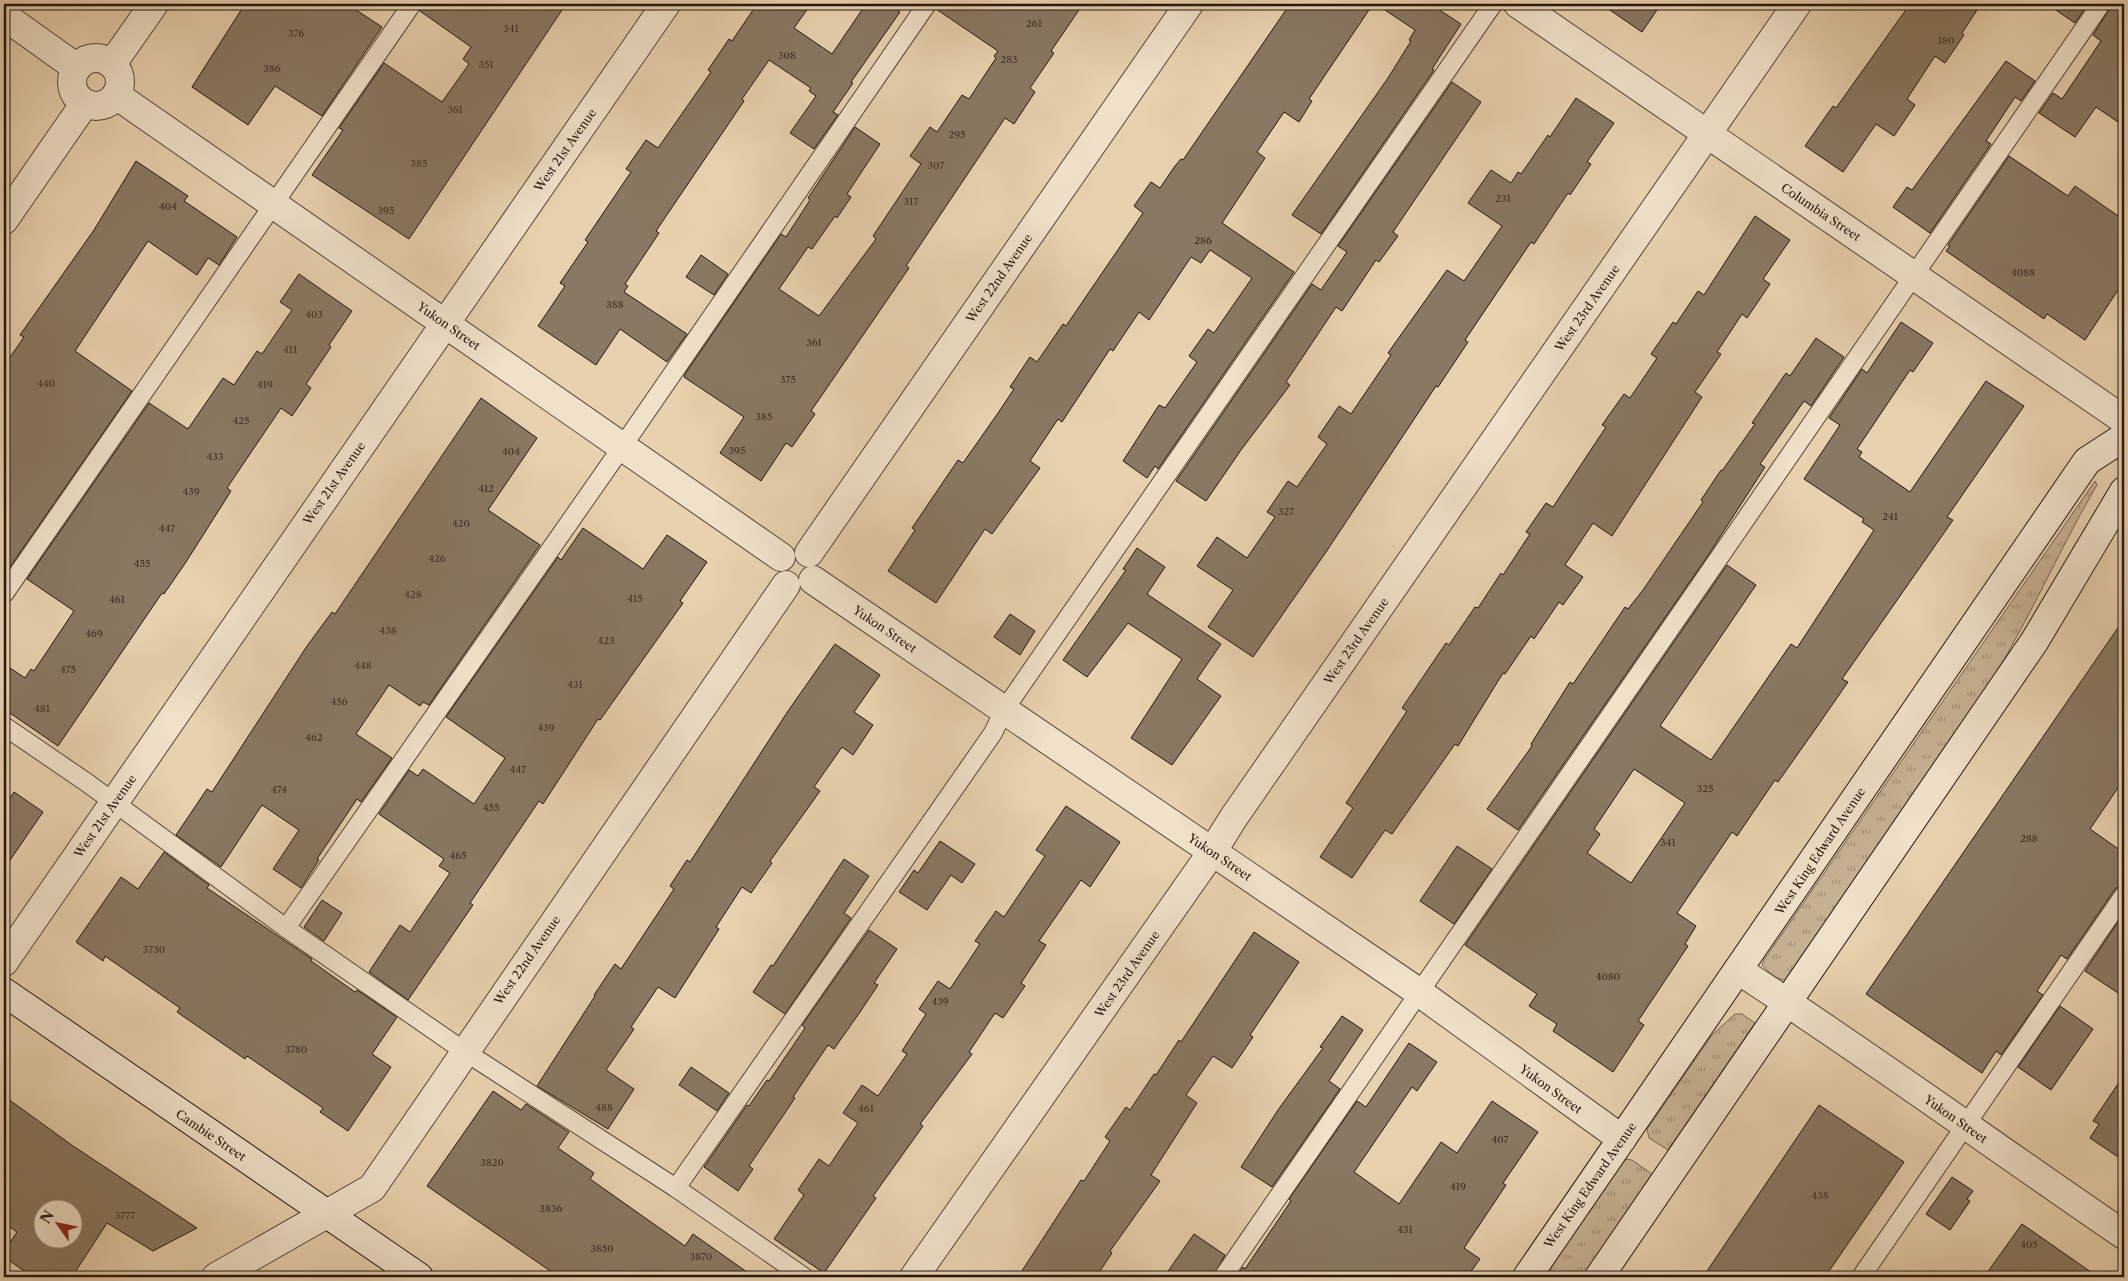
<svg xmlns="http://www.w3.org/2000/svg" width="2128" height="1281" viewBox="0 0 2128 1281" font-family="'Libre Caslon Text',serif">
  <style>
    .grass { fill: url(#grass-tufts); stroke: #756452 }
    .building { fill: #897863; stroke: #231712; fill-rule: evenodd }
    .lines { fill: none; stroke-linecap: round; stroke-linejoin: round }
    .service-casing { stroke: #544639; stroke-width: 20 }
    .minor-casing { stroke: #544639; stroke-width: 30 }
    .secondary-casing { stroke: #231712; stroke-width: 30 }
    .service { stroke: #f0e1ca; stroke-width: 18 }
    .minor { stroke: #f0e1ca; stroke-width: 28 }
    .secondary { stroke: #f0e1ca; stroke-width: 28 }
    .labels { text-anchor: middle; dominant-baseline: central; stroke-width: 4; stroke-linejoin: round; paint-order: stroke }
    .number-label { font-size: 10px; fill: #3c2f26 }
    .street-label { font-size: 12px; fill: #231712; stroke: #f0e1ca }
  </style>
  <defs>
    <pattern id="grass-tufts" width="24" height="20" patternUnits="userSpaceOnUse" patternTransform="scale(1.25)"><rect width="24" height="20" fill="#c7b193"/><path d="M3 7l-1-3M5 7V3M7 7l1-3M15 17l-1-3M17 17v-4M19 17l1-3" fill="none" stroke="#a18f77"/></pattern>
  </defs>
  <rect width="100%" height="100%" fill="#e8d1ae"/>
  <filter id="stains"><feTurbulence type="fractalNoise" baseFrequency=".004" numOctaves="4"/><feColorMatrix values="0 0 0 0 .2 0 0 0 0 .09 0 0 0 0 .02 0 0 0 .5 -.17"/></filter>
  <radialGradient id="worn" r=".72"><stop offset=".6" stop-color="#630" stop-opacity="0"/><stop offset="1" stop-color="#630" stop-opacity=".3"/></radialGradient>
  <g class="grass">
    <path d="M2095,481l2,4 -3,5c-35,61 -63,125 -99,185l-210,305c-9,-1 -17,-8 -23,-15l2,-5z"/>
    <path d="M1735,1014h7l13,9 -87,127 -19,-12 -2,-9 65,-94z"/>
    <path d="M1625,1159l7,1 20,14 -66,103h-43z"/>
  </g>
  <g class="building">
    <path d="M245,4h102l35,23 -60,89 -47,-30 -27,39 -56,-38z"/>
    <path d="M422,4h144l-157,235 -97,-64 31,-45 -4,-2 45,-65 58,39 27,-38 -6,-5 8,-12 -51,-36z"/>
    <path d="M757,4h54l-17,24 38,26 34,-50h21l13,8 -49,70 2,1 -20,29 5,3 -24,34 -24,-16 26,-37 -7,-5 2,-3 -42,-28 -27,39 2,2 -88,130 3,2 -34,51 3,2 -4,6 63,42 -20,28 -47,-33 -24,36 -58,-39 27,-40 -5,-3 28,-41 -3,-2 46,-68 -5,-3 20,-29 12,8 53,-76 -3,-2 21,-31 3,2z"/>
    <path d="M937,4h146l-32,47 3,2 -24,35 5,4 -21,32 -9,-6 -99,148 3,2 -98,143 4,3 -23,33 -6,-4 -25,38 -41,-28 24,-36 -60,-40 1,-3 96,-140 5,3 24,-37 -2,-2 47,-71 25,17 -33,50 4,3 -14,21 -2,-2 -23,33 -4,-2 -29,42 40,27 57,-77 -3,-3 48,-72 -11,-8 20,-29 7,5 25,-37 7,4 27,-41 -2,-2 4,-5 -62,-42z"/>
    <path d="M1290,4h83l-64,95 3,2 -13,21 -15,-10 -27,40 8,6 -43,65 72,49 -136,197 -3,-3 -8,12 -24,-17 36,-56 6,3 32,-46 -8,-6 19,-27 6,4 38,-55 -42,-28 -9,13 -10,-6 -42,63 -10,-8 -26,39 -3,-2 -48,73 -4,-3 -28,42 10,7 -48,66 -7,-5 -49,74 -48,-32 27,-41 -3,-2 46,-68 5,3 35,-50 16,-24 -4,-2 20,-30 7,5 26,-38 3,2 77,-113 -9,-7 17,-24 9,6 15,-22 6,-7 2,1z"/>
    <path d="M1376,4h62v5l23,15 -29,45 2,1 -113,164 -29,-19 96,-137 23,-37 -2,-1 6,-10z"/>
    <path d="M1601,4h60l-19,28z"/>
    <path d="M1910,4h71l-19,29 2,2 -19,28 -10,-7 -28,43 8,6 -21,31 -18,-12 -33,48 -38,-26 28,-40 3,2z"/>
    <path d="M2047,4h41l-13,19z"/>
    <path d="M2112,5l9,7 3,-4v118l-28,-19 -21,30 -36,-24 14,-20 9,6 39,-58 -8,-6z"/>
    <path d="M2006,61l29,20 -14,20 -6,-4 -29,44 5,3 -61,89 -37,-26 14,-20 5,3z"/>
    <path d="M1452,82l29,20 -88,130 5,4 -19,26 -3,-2 -34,51 -6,-4 -50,75 4,3 -49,65 -35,51 -30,-20 136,-197 9,6 26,-38 -9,-6z"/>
    <path d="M1576,98l38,25 -27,39 4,2 -21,31 -2,-2 -34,51 -3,-2 -66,98 3,2 -30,45 -2,-1 -110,166 -73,105 -45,-30 25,-37 -36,-24 20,-29 30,21 28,-41 -8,-5 21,-31 9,6 30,-43 -9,-7 21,-31 12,8 40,-59 -3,-2 59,-83 17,11 38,-55 -34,-23 23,-33 20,13 7,-11 3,2 27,-39 2,2z"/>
    <path d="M2009,156l59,40 7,-10 49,34v61l-39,59 -38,-26 -3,5 -98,-68 4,-5 -2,-1z"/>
    <path d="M136,161l52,35 -4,5 53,36 -18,28 -11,-7 -11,17 -49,-34 -73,110 57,40 -122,176 -6,-4v-197l20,-29 -4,-2 74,-105z"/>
    <path d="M1755,216l35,24 -27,39 7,5 -23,34 -5,-4 -25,38 4,2 -26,38 7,5 -90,139 -19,-13 -28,42 18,12 -20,28 -4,-3 -25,37 -3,-3 -26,38 -2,-1 -45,73 -3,-2 -63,90 -7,-4 -33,48 -32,-21 33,-49 -7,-5 61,-92 -5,-3 44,-65 3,2 26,-38 3,1 23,-35 2,2 27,-41 -4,-2 20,-29 7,4 53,-80 -4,-2 22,-31 6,4 27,-40 -6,-4 22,-32 3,2 22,-33 6,4z"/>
    <path d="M701,255l27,19 -14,21 -28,-18z"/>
    <path d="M299,274l53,37 -23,34 2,2 -25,37 5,4 -19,28 -11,-8 -54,80 4,3 -45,71 -22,32 -2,-1 -104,153 -54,-37v-45l21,14 6,-9 3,2 40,-60 -47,-32 122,-176 39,26 35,-51 11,7 23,-34 5,3 30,-44 -12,-8z"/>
    <path d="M1901,322l32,21 -20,29 -3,-2 -53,79 5,3 -3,5 51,35 76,-111 38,25 -77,111 6,3 -111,159 6,3 -34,49 -36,51 -3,-2 -38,56 -5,-4 -55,81 19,13 -11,18 3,2 -50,75 6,4 -31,47 -60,-41 4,-7 -28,-18 8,-12 -72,-49 262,-380 29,20 -96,141 51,34 80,-116 6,4 77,-118 -12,-8 2,-3 -60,-40 36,-54 -11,-7 33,-49 5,4zM1634,769l51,34 -54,80 -44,-30 13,-19 -6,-5z"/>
    <path d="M1816,338l28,19 -33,49 -7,-5 -44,63 5,3 -56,87 -191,276 -31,-21 45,-63 -1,-2 39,-62 3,2 52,-77 3,2 15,-19 60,-88 -2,-2 20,-30 1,1 33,-47 -3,-1 21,-31 13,-19 4,3z"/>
    <path d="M481,398l56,40 -49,72 52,35 -111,160 -6,-3 -3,4 -31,-21 -33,49 36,24 -31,44 -4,-3 -40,60 2,1 -18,28 -28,-19 26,-39 -37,-25 -41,62 -45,-32 31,-46 5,3 95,-146 25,-34 3,2z"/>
    <path d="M583,528l60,41 24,-34 40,27 -27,39 3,2 -83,117 -2,-1 -55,85 -4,-3 -69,102 3,2 -65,95 -39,-28 31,-47 10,7 40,-59 -11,-7 5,-7 -65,-45 30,-44 9,6 5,-7 51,35 31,-46 -59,-41 112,-160 3,3z"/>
    <path d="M1137,548l28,19 -18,27 74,50 -24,35 24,17 -49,69 -41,-27 51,-79 -54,-36 -41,54 -24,-17 63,-90 -3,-1z"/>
    <path d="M1010,614l25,17 -15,24 -26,-18z"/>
    <path d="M2124,619v160l-34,50 34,24v31l-9,5 -48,70 -6,-4 -24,36 6,4 -42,60 -5,-4 -14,22 -116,-79z"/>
    <path d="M835,644l45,31 -26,37 19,13 -20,30 -11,-8 -28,40 6,4 -50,70 2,2 -21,30 -9,-6 -26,40 3,2 -44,69 -17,-11 -27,40 3,2 -28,41 28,19 -26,40 -71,-43 58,-90 -1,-1 21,-31 6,5 53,-80 -4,-3 17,-26 3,2 98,-151z"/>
    <path d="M14,792l29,20 -39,57v-62z"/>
    <path d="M1066,806l54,36 -30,45 -9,-7 -42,61 7,4 -25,38 4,3 -22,32 -8,-5 -26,39 3,2 -52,70 3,2 -50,70 3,2 -52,75 -50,-34 30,-44 -6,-5 21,-31 10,7 29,-43 -15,-10 19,-28 16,11 29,-42 -5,-3 24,-37 -7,-5 19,-28 12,8 30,-45 -5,-3 21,-30 8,6 41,-61 -9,-6z"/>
    <path d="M940,841l35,23 -13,19 -11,-8 -24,35 -28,-18 15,-22 4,3z"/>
    <path d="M1457,846l35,23 -38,55 -34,-23z"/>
    <path d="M164,852l45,33 -2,3 105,71 -1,2 44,31 2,-2 40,27 -25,37 19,13 -43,64 -28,-19 3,-4 -76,-52 -2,3 -68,-47 3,-4 -75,-52 -2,5 -27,-19 45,-65 17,12z"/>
    <path d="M844,859l25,17 -25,37 7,5 -66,96 -32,-22 18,-27 2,1z"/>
    <path d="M322,900l20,13 -18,28 -20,-14z"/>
    <path d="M2124,913v84l-39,-26z"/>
    <path d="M869,930l28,19 -23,34 4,2 -18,27 -26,37 -6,-4 -35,52 2,1 -46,68 4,3 -15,22 -34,-24 43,-62 2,1 18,-26 2,1 36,-53 -3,-3z"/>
    <path d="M1254,932l45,30 -49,73 3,2 -21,31 -19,-12 -27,39 11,8 -46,72 9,6 -50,70 2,2 -16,24h-78l63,-97 3,1 26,-40 -5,-4 21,-30 4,3 24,-36 2,1 23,-35 2,2z"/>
    <path d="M2060,1006l33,23 -42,61 -33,-23z"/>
    <path d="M1342,1016l21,14 -34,51 11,8 -68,98 -31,-20 37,-57 45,-62 -3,-1z"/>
    <path d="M1409,1043l28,19 -20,29 -5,-4 -58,85 45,32 42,-62 16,11 35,-52 46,31 -35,51 3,2 -42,63 16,11 -13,18h-231l7,-10 2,2 46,-68 -2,-2 68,-98 9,6z"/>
    <path d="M691,1067l38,26 -12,18 -38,-26z"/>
    <path d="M2124,1075v86l-34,-23 9,-14 -6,-3z"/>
    <path d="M493,1091l28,19 5,-6 43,28 -11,16 36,25 -4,6 95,67 8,-12 61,43h-195l-132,-91z"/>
    <path d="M4,1096l69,50 124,82 -44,23 -46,-28 -35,54h-39l-29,-20v-5l13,-20 -13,-9zM42,1208h30v30h-30z"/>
    <path d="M1819,1105l85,57 -79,115h-122z"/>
    <path d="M1952,1177l21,14 -6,8 3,2 -20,29 -24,-16z"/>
    <path d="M2022,1224l76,53h-114z"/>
    <path d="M1194,1234l31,21 -12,22h-49z"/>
  </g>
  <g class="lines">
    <g class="service-casing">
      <g id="service">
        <path d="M4,594l408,-590"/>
        <path d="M4,726l82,56 200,146 178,123 212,137 128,89"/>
        <path d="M286,928l336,-481 305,-443"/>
        <path d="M676,1188l317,-455 11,-23 489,-706"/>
        <path d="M1223,1277l878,-1273"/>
        <path d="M1861,1277l263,-382"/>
      </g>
    </g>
    <g class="minor-casing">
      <g id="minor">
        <path d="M1518,4l606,416"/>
        <path d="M4,16l73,52"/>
        <circle cx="96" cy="82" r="24"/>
        <path d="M112,64l42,-60"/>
        <path d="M116,95l665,462"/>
        <path d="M4,220l81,-117"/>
        <path d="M809,553l380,-549"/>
        <path d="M813,580l607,413 202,146"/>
        <path d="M4,962l662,-958"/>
        <path d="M1738,970c131,85 257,177 386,265"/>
        <path d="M216,1277l156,-89 414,-603"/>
        <path d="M914,1277l298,-425 22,-35 563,-813"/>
      </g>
    </g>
    <g class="secondary-casing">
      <g id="secondary">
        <path d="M4,992l415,285"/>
        <path d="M1527,1277l560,-816 37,-24"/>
        <path d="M1599,1277l435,-635 90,-151"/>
      </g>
    </g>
    <use href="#service" class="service"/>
    <use href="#minor" class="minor"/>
    <use href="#secondary" class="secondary"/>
  </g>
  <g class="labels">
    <g class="number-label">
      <text x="1034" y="23">261</text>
      <text x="511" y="28">341</text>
      <text x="296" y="33">376</text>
      <text x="1946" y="40">180</text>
      <text x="787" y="55">308</text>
      <text x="1009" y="59">283</text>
      <text x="486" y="64">351</text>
      <text x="272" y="68">386</text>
      <text x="455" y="109">361</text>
      <text x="957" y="134">295</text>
      <text x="419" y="163">385</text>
      <text x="936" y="165">307</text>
      <text x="1503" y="198">231</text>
      <text x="911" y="201">317</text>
      <text x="168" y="206">404</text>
      <text x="386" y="210">395</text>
      <text x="1203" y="240">286</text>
      <text x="2023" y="272">4088</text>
      <text x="615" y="304">388</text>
      <text x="314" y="314">403</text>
      <text x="814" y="342">361</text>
      <text x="290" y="349">411</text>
      <text x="788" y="379">375</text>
      <text x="46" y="383">440</text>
      <text x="265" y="384">419</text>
      <text x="764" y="416">385</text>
      <text x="241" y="420">425</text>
      <text x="737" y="450">395</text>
      <text x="511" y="451">404</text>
      <text x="215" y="456">433</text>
      <text x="486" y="488">412</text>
      <text x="191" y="491">439</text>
      <text x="1286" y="511">327</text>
      <text x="1890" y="516">241</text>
      <text x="461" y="523">420</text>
      <text x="167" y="528">447</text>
      <text x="437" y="558">426</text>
      <text x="142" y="563">455</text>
      <text x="413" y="594">428</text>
      <text x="635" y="598">415</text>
      <text x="117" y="599">461</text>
      <text x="388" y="630">438</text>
      <text x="94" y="633">469</text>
      <text x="606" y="640">423</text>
      <text x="363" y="665">448</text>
      <text x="68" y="669">475</text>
      <text x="575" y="684">431</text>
      <text x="339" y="701">456</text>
      <text x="42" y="708">481</text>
      <text x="546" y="727">439</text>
      <text x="314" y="737">462</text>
      <text x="518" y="769">447</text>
      <text x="1705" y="788">325</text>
      <text x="279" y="789">474</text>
      <text x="491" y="807">455</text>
      <text x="2029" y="838">288</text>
      <text x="1668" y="842">341</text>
      <text x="458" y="855">465</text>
      <text x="154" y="949">3730</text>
      <text x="1608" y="976">4080</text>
      <text x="940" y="1001">439</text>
      <text x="296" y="1049">3780</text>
      <text x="604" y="1107">488</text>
      <text x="866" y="1108">461</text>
      <text x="1500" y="1139">407</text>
      <text x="492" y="1162">3820</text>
      <text x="1458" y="1186">419</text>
      <text x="1820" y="1195">438</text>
      <text x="551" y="1208">3836</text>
      <text x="125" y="1215">3777</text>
      <text x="1405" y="1229">431</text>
      <text x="2029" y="1244">405</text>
      <text x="602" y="1248">3850</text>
      <text x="701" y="1256">3870</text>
    </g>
    <g class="street-label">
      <text transform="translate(565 150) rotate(-55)">West 21st Avenue</text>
      <text transform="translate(1821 212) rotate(34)">Columbia Street</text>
      <text transform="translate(999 278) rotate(-55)">West 22nd Avenue</text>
      <text transform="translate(1587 308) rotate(-55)">West 23rd Avenue</text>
      <text transform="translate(449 326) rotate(35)">Yukon Street</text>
      <text transform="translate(334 483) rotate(-55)">West 21st Avenue</text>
      <text transform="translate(885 629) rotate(34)">Yukon Street</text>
      <text transform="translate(1356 641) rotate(-55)">West 23rd Avenue</text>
      <text transform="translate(105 816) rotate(-55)">West 21st Avenue</text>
      <text transform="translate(1820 851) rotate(-56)">West King Edward Avenue</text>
      <text transform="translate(1220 857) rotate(34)">Yukon Street</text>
      <text transform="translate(527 960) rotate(-55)">West 22nd Avenue</text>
      <text transform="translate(1127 974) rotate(-55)">West 23rd Avenue</text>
      <text transform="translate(1551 1089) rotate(36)">Yukon Street</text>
      <text transform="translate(1956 1119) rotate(35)">Yukon Street</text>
      <text transform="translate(211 1135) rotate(34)">Cambie Street</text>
      <text transform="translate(1590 1185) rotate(-55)">West King Edward Avenue</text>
    </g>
  </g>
  <rect width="2128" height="1281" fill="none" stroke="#e8d1ae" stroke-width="20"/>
  <rect x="5" y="5" width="2118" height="1271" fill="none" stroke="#231712" stroke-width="2.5"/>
  <rect x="10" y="10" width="2108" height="1261" fill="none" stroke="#231712"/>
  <g transform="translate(58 1224) rotate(303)"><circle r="24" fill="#f0e1ca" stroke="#9e9080"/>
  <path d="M0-4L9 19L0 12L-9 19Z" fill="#8f2418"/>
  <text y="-8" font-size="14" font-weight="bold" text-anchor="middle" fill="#231712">N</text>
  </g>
  <rect width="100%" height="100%" filter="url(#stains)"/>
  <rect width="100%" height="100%" fill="url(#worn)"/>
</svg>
